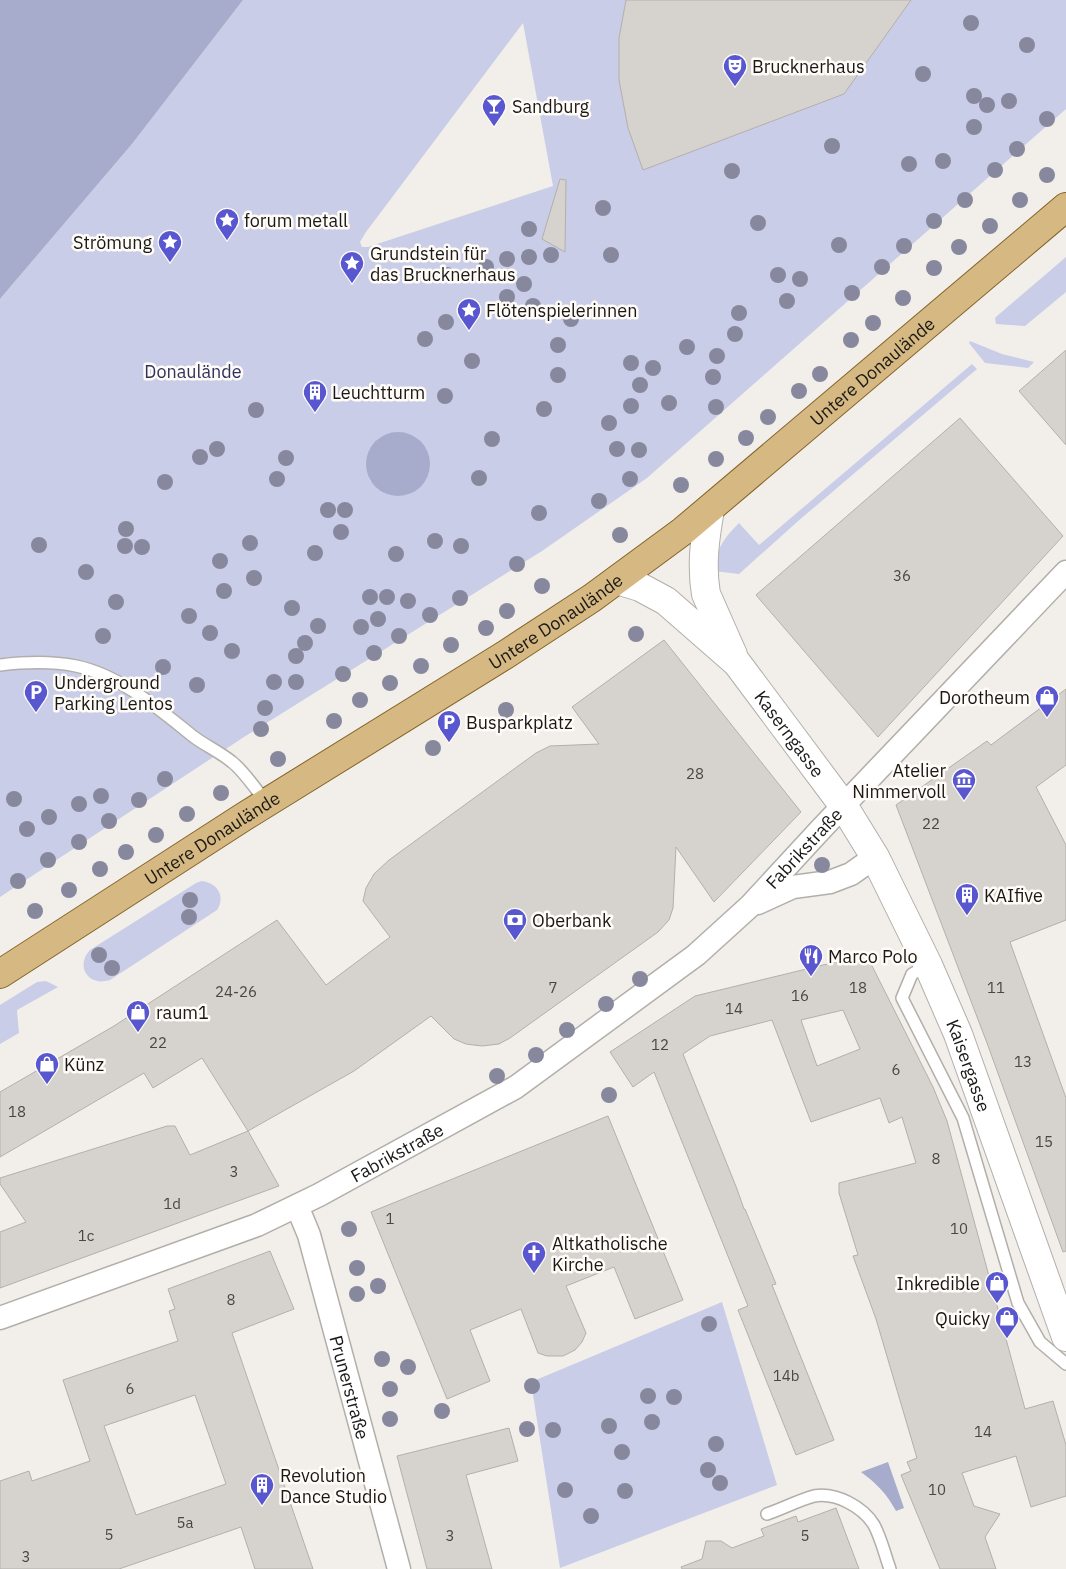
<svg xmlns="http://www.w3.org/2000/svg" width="1066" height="1569" viewBox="0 0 1066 1569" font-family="'IBM Plex Sans',sans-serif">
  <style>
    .green { fill: #c9cde7; fill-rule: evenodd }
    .water { fill: #a7accd }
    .building { fill: #d6d3ce; stroke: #b3afab; fill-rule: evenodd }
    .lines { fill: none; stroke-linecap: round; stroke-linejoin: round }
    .lane-casing { stroke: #b2afaa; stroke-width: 14 }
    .street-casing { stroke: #b2afaa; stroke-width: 25 }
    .secondary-casing { stroke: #b2afaa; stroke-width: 30 }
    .primary-casing { stroke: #836227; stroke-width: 30 }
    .lane { stroke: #fff; stroke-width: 11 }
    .street { stroke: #fff; stroke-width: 22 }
    .secondary { stroke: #fff; stroke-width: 28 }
    .primary { stroke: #d6b982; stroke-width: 28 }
    .tree { fill: #87889e }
    .labels { text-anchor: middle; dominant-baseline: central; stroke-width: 5; stroke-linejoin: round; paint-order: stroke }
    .number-label { font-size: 15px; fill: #494745 }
    .poi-label { font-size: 18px; fill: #1a1817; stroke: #fffcf8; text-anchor: start }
    .park-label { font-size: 18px; fill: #30335f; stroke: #fffcf8 }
    .street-label { font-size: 18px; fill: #1a1817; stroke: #fffcf8 }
  </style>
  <rect width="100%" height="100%" fill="#f2efea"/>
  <g class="green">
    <path d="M243,0h823v109l-419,369 -105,73 -298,186 -244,160v-598l132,-155zM523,23l30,163 -185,61h-6l-2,-5 6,-10zM391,433h11l-31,49c-9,-23 -3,-40 20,-49z"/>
    <path d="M1066,257v35l-41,34 -29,-2 -1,-6 2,-2z"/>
    <path d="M970,341l32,13 32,8 -6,6 -43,-5 -16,-20z"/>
    <path d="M972,364l5,5 -180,153 -58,52 -25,-3c3,-23 9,-32 25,-48l20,22z"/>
    <path d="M202,881c15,2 24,15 15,29l-107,70c-22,7 -35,-14 -20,-30l106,-67z"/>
    <path d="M46,981l12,6 -41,23 2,23 -19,11v-39l37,-23z"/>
    <path d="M722,1302l55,183 -217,83 -29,-186z"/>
  </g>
  <g class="water">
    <path d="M0,0h243l-111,144 -132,155z"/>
    <circle cx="398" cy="464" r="32"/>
    <path d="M888,1462l16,46 -8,3c-9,-17 -20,-28 -35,-39z"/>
  </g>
  <g class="building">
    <path d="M626,0h285l-67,94 -201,76 -15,-42 -9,-48v-42z"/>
    <path d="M560,179l6,1 -1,72 -23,-13z"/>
    <path d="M1066,350v95l-47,-54z"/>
    <path d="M960,418l103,118 -185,201 -122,-142z"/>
    <path d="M664,640l137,172 -87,90 -38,-55 -3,61 -4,12 -11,12 -148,106 -11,6 -17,2 -16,-2 -12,-5 -23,-23 -77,55 -106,60 -46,-73 -49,30 -9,-15 -144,84v-65l114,-66 163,-106 49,65 64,-48 -27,-36 3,-13 8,-14 15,-14 147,-107 14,-7 49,-2 -27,-37z"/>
    <path d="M1066,689v76l-30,22 30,58v75l-56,22 56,156v153l-3,1 -76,-209 -91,-238 91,-64 4,4z"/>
    <path d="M867,956l66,131 14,34 78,288 28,-8 13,44v51l-35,11 -15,-51 -54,17 12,33 26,8 -15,23 11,32h-56l-39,-94 10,-4 -4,-9 10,-4 -41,-139 -23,-63 5,-1 -19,-62v-10l77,-20 -14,-46 -13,6 -9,-25 -69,24 -39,-102 -62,16 -27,18 54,135 7,20h1l31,75 -4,1 62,155 -38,15 -58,-145 10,-4 -94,-234 -21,15 -23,-35 85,-56 128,-31zM843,1010l17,39 -43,17 -16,-46z"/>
    <path d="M608,1116l75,184 -48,19 -21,-52 -48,19 20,47 -4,9 -7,8 -12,6h-16l-9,-3 -17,-44 -51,21 20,51 -43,18 -76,-187z"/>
    <path d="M167,1126h8l15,29 58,-24 31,55 -279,102v-56l26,-10 -26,-38v-6z"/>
    <path d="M270,1251l24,58 -62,24 81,236h-58l-14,-42 -122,42h-119v-88l29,-10 3,10 58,-20 -27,-81 115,-39 -9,-30 6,-2 -7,-20zM195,1395l31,89 -90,31 -32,-89z"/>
    <path d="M509,1428l9,33 -52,14 26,94h-65l-30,-113z"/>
    <path d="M836,1508l23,61h-177l-1,-2 21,-8 4,-18h15l11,7 32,-12 -3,-7 35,-13 2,6z"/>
  </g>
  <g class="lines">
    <g class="lane-casing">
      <g id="lane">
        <path d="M0,665c25,-3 51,-4 76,1 44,9 84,44 118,71 12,9 26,15 38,25 12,9 24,28 35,41"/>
        <path d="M928,965l-16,9 -10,24 61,120 55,185 22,39 26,22"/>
        <path d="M767,1514c15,-5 32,-14 47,-18 22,-4 49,11 60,29 7,13 11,30 16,44"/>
      </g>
    </g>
    <g class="street-casing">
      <g id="street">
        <path d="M758,903l35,-16 37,-5 21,-8 24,-17"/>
        <path id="s1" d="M297,1206l12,29 90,334"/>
        <path id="s2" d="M0,1318l257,-93 62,-30 197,-108 180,-132 54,-49 72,-78 244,-256"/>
      </g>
    </g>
    <g class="secondary-casing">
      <g id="secondary">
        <path d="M710,509c-5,29 -9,56 -4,85l27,61"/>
        <path id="s3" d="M617,580l23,7 26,14 71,62 106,142 32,52 53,108 30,69 108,303"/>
      </g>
    </g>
    <g class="primary-casing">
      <g id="primary">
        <path id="s4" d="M0,974l245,-158 260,-161 87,-57 91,-67 383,-324"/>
      </g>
    </g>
    <use href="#lane" class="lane"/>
    <use href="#street" class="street"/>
    <use href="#secondary" class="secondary"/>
    <use href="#primary" class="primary"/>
  </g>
  <g class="tree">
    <circle cx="971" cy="23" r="8"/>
    <circle cx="1027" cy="45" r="8"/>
    <circle cx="923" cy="74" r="8"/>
    <circle cx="974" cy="96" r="8"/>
    <circle cx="1009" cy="101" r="8"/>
    <circle cx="987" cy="105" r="8"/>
    <circle cx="1047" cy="119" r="8"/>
    <circle cx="974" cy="127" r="8"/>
    <circle cx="832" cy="146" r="8"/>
    <circle cx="1017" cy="149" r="8"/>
    <circle cx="943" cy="161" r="8"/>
    <circle cx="909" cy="164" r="8"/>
    <circle cx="995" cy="170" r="8"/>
    <circle cx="732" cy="171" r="8"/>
    <circle cx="1047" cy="175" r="8"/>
    <circle cx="965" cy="200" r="8"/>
    <circle cx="1020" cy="200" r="8"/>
    <circle cx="603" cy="208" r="8"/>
    <circle cx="934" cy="221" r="8"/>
    <circle cx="758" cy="223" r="8"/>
    <circle cx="990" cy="226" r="8"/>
    <circle cx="529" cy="229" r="8"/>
    <circle cx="839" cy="245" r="8"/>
    <circle cx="904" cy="246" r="8"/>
    <circle cx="959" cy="247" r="8"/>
    <circle cx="551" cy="255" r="8"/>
    <circle cx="611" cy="255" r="8"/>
    <circle cx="529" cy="257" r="8"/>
    <circle cx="507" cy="259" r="8"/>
    <circle cx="486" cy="267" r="8"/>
    <circle cx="882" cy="267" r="8"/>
    <circle cx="934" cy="268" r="8"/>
    <circle cx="447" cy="275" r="8"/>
    <circle cx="778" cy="275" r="8"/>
    <circle cx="800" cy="279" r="8"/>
    <circle cx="524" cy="284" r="8"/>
    <circle cx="852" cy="293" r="8"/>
    <circle cx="507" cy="297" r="8"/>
    <circle cx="903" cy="298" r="8"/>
    <circle cx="787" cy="301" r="8"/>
    <circle cx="533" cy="306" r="8"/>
    <circle cx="739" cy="313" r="8"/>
    <circle cx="571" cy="319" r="8"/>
    <circle cx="446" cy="322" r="8"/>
    <circle cx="873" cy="323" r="8"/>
    <circle cx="735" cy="334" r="8"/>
    <circle cx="425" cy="339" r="8"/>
    <circle cx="851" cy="340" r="8"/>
    <circle cx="558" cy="345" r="8"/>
    <circle cx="687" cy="347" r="8"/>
    <circle cx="717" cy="356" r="8"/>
    <circle cx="472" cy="361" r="8"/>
    <circle cx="631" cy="363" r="8"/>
    <circle cx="653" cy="368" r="8"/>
    <circle cx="820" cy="374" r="8"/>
    <circle cx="558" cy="375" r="8"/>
    <circle cx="713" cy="377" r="8"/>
    <circle cx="640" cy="385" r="8"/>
    <circle cx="799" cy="391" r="8"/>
    <circle cx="445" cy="396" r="8"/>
    <circle cx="669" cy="403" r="8"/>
    <circle cx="631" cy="406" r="8"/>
    <circle cx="716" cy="407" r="8"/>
    <circle cx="544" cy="409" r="8"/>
    <circle cx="256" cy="410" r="8"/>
    <circle cx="768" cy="417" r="8"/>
    <circle cx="609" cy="423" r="8"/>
    <circle cx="746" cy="438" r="8"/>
    <circle cx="492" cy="439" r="8"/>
    <circle cx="217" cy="449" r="8"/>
    <circle cx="617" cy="449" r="8"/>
    <circle cx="639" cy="450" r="8"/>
    <circle cx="200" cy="457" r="8"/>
    <circle cx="286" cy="458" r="8"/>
    <circle cx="716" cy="459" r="8"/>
    <circle cx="479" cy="478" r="8"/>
    <circle cx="277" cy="479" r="8"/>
    <circle cx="630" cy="479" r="8"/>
    <circle cx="165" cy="482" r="8"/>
    <circle cx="681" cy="485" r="8"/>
    <circle cx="599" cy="501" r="8"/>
    <circle cx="328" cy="510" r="8"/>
    <circle cx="345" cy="510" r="8"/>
    <circle cx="539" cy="513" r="8"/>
    <circle cx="126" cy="529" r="8"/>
    <circle cx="341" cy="532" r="8"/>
    <circle cx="620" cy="535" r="8"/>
    <circle cx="435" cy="541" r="8"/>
    <circle cx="250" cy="543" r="8"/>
    <circle cx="39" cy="545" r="8"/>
    <circle cx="125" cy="546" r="8"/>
    <circle cx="461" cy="546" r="8"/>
    <circle cx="142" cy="547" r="8"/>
    <circle cx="315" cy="553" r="8"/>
    <circle cx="396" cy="554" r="8"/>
    <circle cx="220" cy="561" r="8"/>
    <circle cx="517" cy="564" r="8"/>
    <circle cx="86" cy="572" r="8"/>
    <circle cx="254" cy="578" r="8"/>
    <circle cx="542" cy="586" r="8"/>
    <circle cx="224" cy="591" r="8"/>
    <circle cx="370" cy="597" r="8"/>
    <circle cx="387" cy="597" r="8"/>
    <circle cx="460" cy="598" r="8"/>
    <circle cx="408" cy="601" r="8"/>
    <circle cx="116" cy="602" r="8"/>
    <circle cx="292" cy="608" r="8"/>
    <circle cx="507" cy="611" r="8"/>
    <circle cx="430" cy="615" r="8"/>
    <circle cx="189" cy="616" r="8"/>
    <circle cx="378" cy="619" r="8"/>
    <circle cx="318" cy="626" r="8"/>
    <circle cx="361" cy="627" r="8"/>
    <circle cx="486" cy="628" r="8"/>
    <circle cx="210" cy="633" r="8"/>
    <circle cx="636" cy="634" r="8"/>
    <circle cx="103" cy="636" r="8"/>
    <circle cx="399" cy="636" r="8"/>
    <circle cx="305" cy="643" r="8"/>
    <circle cx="451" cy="645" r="8"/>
    <circle cx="232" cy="651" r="8"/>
    <circle cx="374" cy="653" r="8"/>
    <circle cx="296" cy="656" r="8"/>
    <circle cx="421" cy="666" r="8"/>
    <circle cx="163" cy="667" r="8"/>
    <circle cx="343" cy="674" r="8"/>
    <circle cx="274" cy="682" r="8"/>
    <circle cx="296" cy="682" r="8"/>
    <circle cx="390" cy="683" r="8"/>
    <circle cx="197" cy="685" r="8"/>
    <circle cx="360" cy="700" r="8"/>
    <circle cx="265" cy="708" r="8"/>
    <circle cx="506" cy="710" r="8"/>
    <circle cx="334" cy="721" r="8"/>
    <circle cx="261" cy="729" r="8"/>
    <circle cx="433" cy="748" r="8"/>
    <circle cx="278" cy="759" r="8"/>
    <circle cx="165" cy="779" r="8"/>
    <circle cx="221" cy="793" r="8"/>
    <circle cx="101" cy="796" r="8"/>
    <circle cx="14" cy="799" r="8"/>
    <circle cx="139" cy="800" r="8"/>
    <circle cx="79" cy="804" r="8"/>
    <circle cx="187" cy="814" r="8"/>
    <circle cx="49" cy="817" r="8"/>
    <circle cx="109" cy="821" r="8"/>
    <circle cx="27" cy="829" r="8"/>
    <circle cx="156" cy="835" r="8"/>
    <circle cx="79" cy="842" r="8"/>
    <circle cx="126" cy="852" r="8"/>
    <circle cx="48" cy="860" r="8"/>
    <circle cx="822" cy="865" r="8"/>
    <circle cx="100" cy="869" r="8"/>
    <circle cx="18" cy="881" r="8"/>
    <circle cx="69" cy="890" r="8"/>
    <circle cx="190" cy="900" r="8"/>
    <circle cx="35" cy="911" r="8"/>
    <circle cx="189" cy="917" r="8"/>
    <circle cx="99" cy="955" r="8"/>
    <circle cx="112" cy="968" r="8"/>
    <circle cx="640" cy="979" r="8"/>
    <circle cx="606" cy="1004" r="8"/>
    <circle cx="567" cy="1030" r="8"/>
    <circle cx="536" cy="1055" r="8"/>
    <circle cx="497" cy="1076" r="8"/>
    <circle cx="609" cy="1095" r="8"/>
    <circle cx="349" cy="1229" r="8"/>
    <circle cx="357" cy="1268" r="8"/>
    <circle cx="378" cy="1286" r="8"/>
    <circle cx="357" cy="1294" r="8"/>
    <circle cx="709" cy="1324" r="8"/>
    <circle cx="382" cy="1359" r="8"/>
    <circle cx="408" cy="1367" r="8"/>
    <circle cx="532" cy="1386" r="8"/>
    <circle cx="390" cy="1389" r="8"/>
    <circle cx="648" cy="1396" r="8"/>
    <circle cx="674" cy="1397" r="8"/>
    <circle cx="442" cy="1411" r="8"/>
    <circle cx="390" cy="1419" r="8"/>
    <circle cx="652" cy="1422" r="8"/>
    <circle cx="609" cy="1426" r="8"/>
    <circle cx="527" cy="1429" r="8"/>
    <circle cx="553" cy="1430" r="8"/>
    <circle cx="716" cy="1444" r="8"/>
    <circle cx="622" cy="1452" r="8"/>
    <circle cx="708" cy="1470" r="8"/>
    <circle cx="720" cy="1483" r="8"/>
    <circle cx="565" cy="1490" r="8"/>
    <circle cx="625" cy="1491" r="8"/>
    <circle cx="591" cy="1516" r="8"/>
  </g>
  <defs>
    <g id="theatre-pin" transform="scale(1.25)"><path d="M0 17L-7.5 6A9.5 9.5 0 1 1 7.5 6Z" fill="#5957cf" stroke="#fffcf8"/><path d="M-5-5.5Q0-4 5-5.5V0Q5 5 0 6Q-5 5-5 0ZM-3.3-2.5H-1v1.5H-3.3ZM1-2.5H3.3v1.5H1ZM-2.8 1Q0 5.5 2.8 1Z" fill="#fff"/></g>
    <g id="bar-pin" transform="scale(1.25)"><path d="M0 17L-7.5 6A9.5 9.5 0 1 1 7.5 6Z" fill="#5957cf" stroke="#fffcf8"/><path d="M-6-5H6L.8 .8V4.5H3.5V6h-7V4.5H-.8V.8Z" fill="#fff"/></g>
    <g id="sight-pin" transform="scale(1.25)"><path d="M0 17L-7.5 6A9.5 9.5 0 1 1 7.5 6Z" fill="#5957cf" stroke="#fffcf8"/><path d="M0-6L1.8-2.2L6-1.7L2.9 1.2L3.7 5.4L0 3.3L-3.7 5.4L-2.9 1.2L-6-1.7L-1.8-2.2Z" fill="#fff"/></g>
    <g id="building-pin" transform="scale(1.25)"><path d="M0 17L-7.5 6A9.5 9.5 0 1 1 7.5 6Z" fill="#5957cf" stroke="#fffcf8"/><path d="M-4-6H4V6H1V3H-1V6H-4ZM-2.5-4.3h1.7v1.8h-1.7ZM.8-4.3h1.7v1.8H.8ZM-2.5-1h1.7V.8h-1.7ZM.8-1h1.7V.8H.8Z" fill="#fff"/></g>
    <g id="parking-pin" transform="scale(1.25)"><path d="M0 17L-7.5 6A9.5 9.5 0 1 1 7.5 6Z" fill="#5957cf" stroke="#fffcf8"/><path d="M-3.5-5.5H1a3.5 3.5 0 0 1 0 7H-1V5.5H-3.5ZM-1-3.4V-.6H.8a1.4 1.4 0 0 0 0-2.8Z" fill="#fff"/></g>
    <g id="shop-pin" transform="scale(1.25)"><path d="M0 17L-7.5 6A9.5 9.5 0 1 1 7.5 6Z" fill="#5957cf" stroke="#fffcf8"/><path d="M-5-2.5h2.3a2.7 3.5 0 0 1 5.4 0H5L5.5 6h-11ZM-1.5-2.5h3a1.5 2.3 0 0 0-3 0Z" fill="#fff"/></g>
    <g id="museum-pin" transform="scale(1.25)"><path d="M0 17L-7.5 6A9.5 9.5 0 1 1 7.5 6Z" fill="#5957cf" stroke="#fffcf8"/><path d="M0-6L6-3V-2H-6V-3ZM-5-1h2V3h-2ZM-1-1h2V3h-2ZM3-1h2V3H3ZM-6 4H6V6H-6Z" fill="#fff"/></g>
    <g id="bank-pin" transform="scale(1.25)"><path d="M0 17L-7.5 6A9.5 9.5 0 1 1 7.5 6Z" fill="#5957cf" stroke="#fffcf8"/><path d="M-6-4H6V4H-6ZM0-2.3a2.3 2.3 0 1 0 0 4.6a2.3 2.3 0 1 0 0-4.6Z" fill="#fff"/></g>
    <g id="restaurant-pin" transform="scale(1.25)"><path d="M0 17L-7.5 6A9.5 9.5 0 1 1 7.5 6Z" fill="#5957cf" stroke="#fffcf8"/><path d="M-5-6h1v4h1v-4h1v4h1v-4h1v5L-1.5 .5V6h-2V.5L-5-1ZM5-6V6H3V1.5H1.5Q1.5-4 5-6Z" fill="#fff"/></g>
    <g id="church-pin" transform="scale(1.25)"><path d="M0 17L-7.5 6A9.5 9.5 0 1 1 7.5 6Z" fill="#5957cf" stroke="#fffcf8"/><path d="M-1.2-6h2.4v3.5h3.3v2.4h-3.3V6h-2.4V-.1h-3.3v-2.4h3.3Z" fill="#fff"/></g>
  </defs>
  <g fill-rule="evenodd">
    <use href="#theatre-pin" x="735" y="66"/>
    <use href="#bar-pin" x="494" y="106"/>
    <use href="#sight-pin" x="227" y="220"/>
    <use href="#sight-pin" x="170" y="242"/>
    <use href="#sight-pin" x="352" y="263"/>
    <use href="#sight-pin" x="469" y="310"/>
    <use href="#building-pin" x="315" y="392"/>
    <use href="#parking-pin" x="36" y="692"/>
    <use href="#shop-pin" x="1047" y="697"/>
    <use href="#parking-pin" x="449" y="722"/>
    <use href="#museum-pin" x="964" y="780"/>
    <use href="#building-pin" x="967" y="895"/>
    <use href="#bank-pin" x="515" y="920"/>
    <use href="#restaurant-pin" x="811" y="956"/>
    <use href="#shop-pin" x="138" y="1012"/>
    <use href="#shop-pin" x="47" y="1064"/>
    <use href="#church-pin" x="534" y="1253"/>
    <use href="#shop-pin" x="997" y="1283"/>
    <use href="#shop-pin" x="1007" y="1318"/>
    <use href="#building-pin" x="262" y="1485"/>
  </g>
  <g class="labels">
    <g class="number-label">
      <text x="902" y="575">36</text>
      <text x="695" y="773">28</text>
      <text x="931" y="823">22</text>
      <text x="553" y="987">7</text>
      <text x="858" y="987">18</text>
      <text x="996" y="987">11</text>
      <text x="236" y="991">24-26</text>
      <text x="800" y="995">16</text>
      <text x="734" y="1008">14</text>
      <text x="158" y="1042">22</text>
      <text x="660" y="1044">12</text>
      <text x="1023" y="1061">13</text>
      <text x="896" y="1069">6</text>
      <text x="17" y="1111">18</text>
      <text x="1044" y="1141">15</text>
      <text x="936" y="1158">8</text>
      <text x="234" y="1171">3</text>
      <text x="172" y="1203">1d</text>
      <text x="390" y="1218">1</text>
      <text x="959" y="1228">10</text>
      <text x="86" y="1235">1c</text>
      <text x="231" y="1299">8</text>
      <text x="786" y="1375">14b</text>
      <text x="130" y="1388">6</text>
      <text x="983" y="1431">14</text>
      <text x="937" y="1489">10</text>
      <text x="185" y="1522">5a</text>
      <text x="109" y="1534">5</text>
      <text x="450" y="1535">3</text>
      <text x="805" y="1535">5</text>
      <text x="26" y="1556">3</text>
    </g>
    <g class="poi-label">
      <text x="752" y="66">Brucknerhaus</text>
      <text x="512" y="106">Sandburg</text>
      <text x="244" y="220">forum metall</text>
      <text x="152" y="242" text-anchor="end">Strömung</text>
      <text x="370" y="253">Grundstein für<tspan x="370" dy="21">das Brucknerhaus</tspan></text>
      <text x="486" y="310">Flötenspielerinnen</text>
      <text x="332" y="392">Leuchtturm</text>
      <text x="54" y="682">Underground<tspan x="54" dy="21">Parking Lentos</tspan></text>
      <text x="1030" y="697" text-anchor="end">Dorotheum</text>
      <text x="466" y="722">Busparkplatz</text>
      <text x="946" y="770" text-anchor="end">Atelier<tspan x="946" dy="21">Nimmervoll</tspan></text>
      <text x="984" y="895">KAIfive</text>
      <text x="532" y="920">Oberbank</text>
      <text x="828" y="956">Marco Polo</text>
      <text x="156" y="1012">raum1</text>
      <text x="64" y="1064">Künz</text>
      <text x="552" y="1243">Altkatholische<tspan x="552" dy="21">Kirche</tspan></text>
      <text x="980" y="1283" text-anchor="end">Inkredible</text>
      <text x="990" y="1318" text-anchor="end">Quicky</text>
      <text x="280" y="1475">Revolution<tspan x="280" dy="21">Dance Studio</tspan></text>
    </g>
    <g class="park-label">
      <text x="193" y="371">Donaulände</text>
    </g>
    <g class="street-label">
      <text stroke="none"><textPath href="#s4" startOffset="1062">Untere Donaulände</textPath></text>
      <text stroke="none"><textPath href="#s4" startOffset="658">Untere Donaulände</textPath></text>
      <text stroke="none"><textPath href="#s3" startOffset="236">Kaserngasse</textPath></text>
      <text stroke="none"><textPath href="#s4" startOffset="252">Untere Donaulände</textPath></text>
      <text stroke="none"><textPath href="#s2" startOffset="942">Fabrikstraße</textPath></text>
      <text stroke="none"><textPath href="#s3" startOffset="615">Kaisergasse</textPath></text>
      <text stroke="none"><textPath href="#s2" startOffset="431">Fabrikstraße</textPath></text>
      <text stroke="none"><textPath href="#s1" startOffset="189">Prunerstraße</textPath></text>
    </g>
  </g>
</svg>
